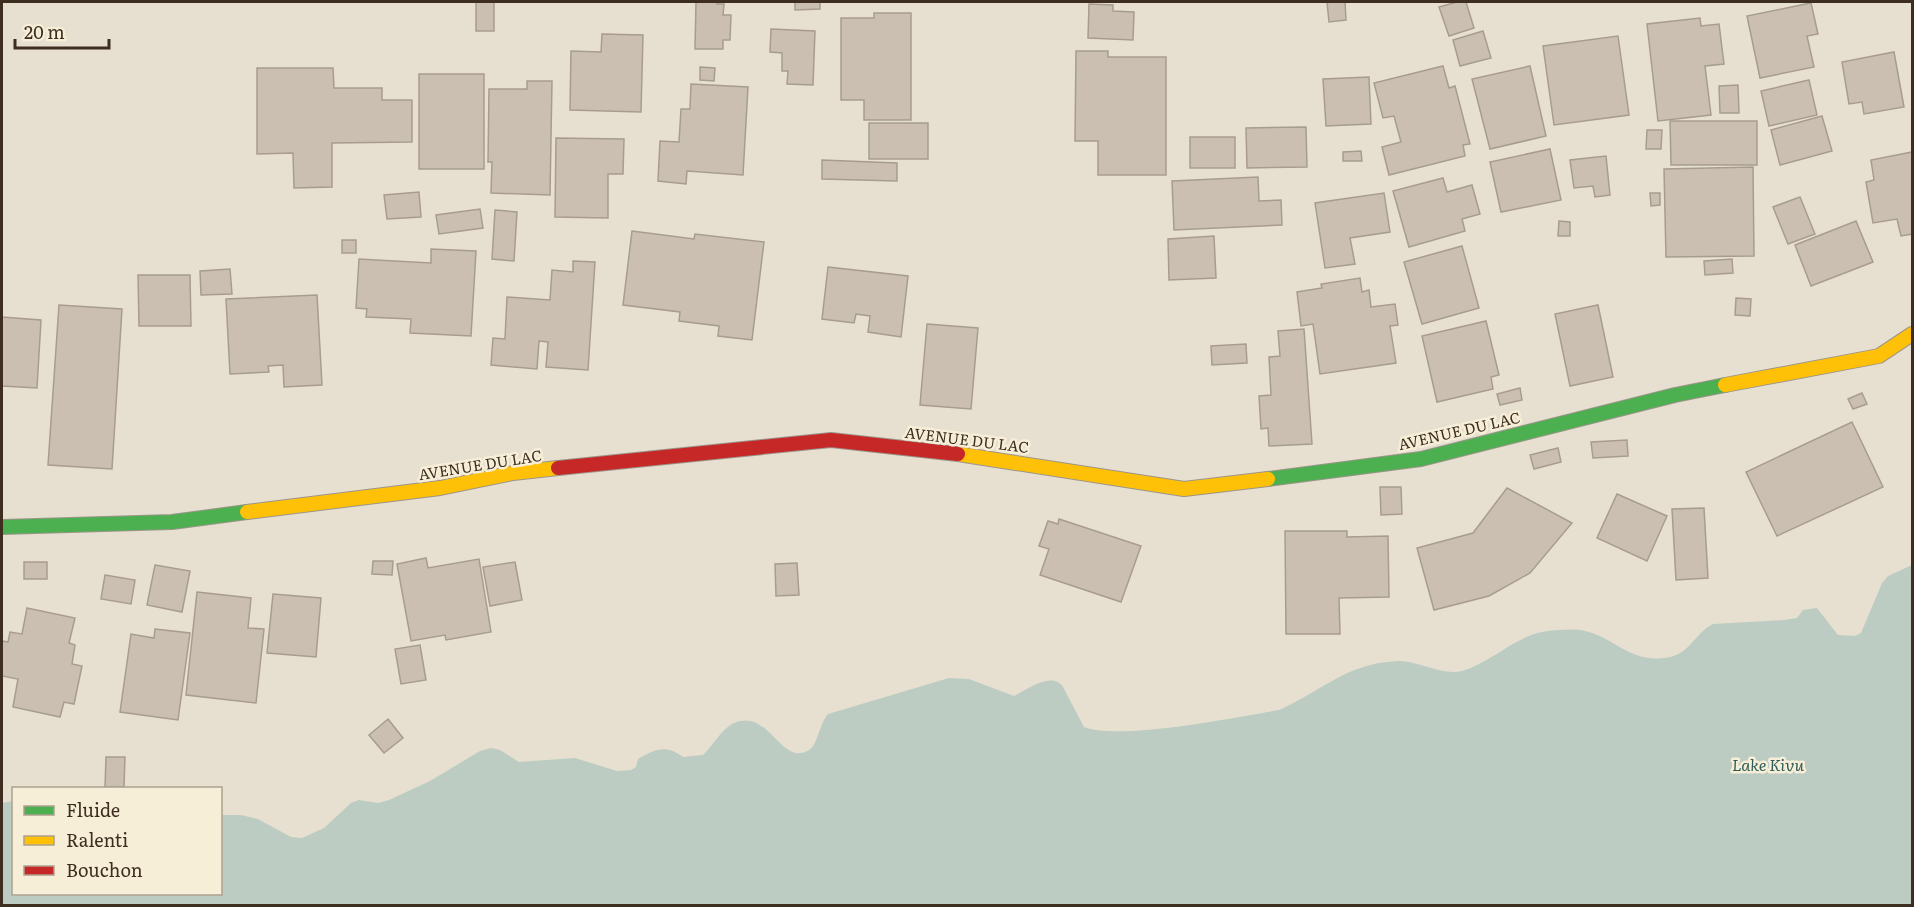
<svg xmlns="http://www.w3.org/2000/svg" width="1914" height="907" viewBox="0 0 1914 907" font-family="Literata,serif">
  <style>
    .water { fill: #bcccc2 }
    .building { fill: #cbbfb2; stroke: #a89c90; stroke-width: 1.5 }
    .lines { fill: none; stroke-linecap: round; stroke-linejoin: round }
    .fast-casing { stroke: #9c958a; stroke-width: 16 }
    .slow-casing { stroke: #9c958a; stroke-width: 16 }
    .jam-casing { stroke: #9c958a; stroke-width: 16 }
    .fast { stroke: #4caf50; stroke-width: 14 }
    .slow { stroke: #ffc107; stroke-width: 14 }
    .jam { stroke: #c62828; stroke-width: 14 }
    .labels { text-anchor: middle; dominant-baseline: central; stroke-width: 5; stroke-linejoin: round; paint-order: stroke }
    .street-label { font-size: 15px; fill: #3d2e20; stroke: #f7eed8 }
    .water-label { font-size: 16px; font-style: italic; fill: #2f5d5a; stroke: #f7eed8 }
  </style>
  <rect width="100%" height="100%" fill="#e7e0d1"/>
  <path class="water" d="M1912,565v340h-1910v-102l11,-2 1,93h206l1,-79h20l17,4 33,18 11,1 22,-10 27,-25 8,-3 19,3 11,-3 41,-19 50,-30 11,-3 9,2 19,12 56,-4 42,13 14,-1 5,-3 2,-8c17,-10 28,-15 45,-2l20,-2c10,-9 17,-24 29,-31 37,-19 48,44 77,26 8,-4 11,-27 19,-36l121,-36 20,1 45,17c14,-7 38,-25 49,-9l21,40c36,14 153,-10 195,-17 45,-20 67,-47 120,-49 20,0 44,15 63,10 29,-8 55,-37 86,-40 11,-1 26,-3 37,0 31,7 46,34 85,26 20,-4 26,-25 43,-33l70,-4 14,-2 6,-8 14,-2 21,27 17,1 6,-3 21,-50 6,-7z"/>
  <g class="building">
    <rect x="476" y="2" width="18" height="29"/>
    <path d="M696,2h21v2h7l-1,11h8l-1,25h-7v9h-28z"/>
    <path d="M795,2h25v7l-25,1z"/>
    <path d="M1327,2h18l1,18 -17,2z"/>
    <path d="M1457,2h9l8,26 -25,8 -10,-29z"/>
    <path d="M1811,3l7,31 -11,2 7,31 -54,11 -13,-62z"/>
    <path d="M1089,4l24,1v6l21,1 -1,28 -45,-2z"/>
    <path d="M874,13h37v107h-47v-20h-23v-82h33z"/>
    <path d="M1700,18l1,8 18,-2 5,40 -19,2 6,49 -53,6 -11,-97z"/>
    <path d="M771,29l44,2 -2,54 -26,-1 1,-13h-6v-18l-12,-1z"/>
    <path d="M1483,31l8,27 -31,8 -7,-26z"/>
    <path d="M602,34l41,1 -2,77 -71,-2 1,-59 30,1z"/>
    <path d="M1618,36l11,79 -75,10 -11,-79z"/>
    <path d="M1076,51h32v6h58v118h-68v-34h-23z"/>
    <path d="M1894,52l10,55 -40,7 -2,-12 -13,2 -7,-42z"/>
    <path d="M1443,66l6,22 6,-2 15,58 -7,1 2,11 -76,19 -7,-28 19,-5 -7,-26 -11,2 -9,-35z"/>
    <path d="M1530,66l16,70 -56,13 -18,-70z"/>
    <path d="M700,67l15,1 -1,13 -14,-1z"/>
    <path d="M257,68h76l1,20h48v12h30v42l-80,1v44l-38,1 -1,-35 -36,1z"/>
    <rect x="419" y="74" width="65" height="95"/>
    <path d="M1369,77l2,47 -45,2 -3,-47z"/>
    <path d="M1809,80l8,35 -48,11 -8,-35z"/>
    <path d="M527,81h25l-2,114 -59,-2 1,-31h-4l1,-73h38z"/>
    <path d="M691,84l57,3 -5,88 -56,-4 -1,13 -28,-3 2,-40 19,1 2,-33h9z"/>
    <path d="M1738,85l1,28h-19l-1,-27z"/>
    <path d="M1822,116l10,35 -52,14 -9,-35z"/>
    <path d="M1670,121h87v44h-86z"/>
    <rect x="869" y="123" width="59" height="36"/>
    <path d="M1306,127l1,40 -60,1 -1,-40z"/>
    <path d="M1647,130h15l-1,19h-15z"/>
    <rect x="1190" y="137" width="45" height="31"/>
    <path d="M556,138l68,1 -1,35h-15v44l-53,-1z"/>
    <path d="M1550,149l11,51 -60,12 -11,-50z"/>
    <path d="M1361,151l1,10h-19v-9z"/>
    <path d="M1912,152v82l-11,2 -4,-17 -24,4 -7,-41 8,-2 -3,-20z"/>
    <path d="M1606,156l4,39 -15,2 -2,-11 -19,2 -4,-28z"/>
    <path d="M822,160l75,3v18l-75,-2z"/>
    <path d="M1753,167l1,89 -88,1 -2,-88z"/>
    <path d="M1258,177l1,24 22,-1 1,25 -108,5 -2,-49z"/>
    <path d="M1443,178l4,14 25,-7 8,29 -18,5 3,12 -56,16 -16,-56z"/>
    <path d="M419,192l2,25 -34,2 -3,-24z"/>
    <path d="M1384,193l6,39 -40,6 5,26 -30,4 -10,-65z"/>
    <path d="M1650,193h10v12l-9,1z"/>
    <path d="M1800,197l15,37 -27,10 -15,-37z"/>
    <path d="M480,209l3,19 -44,6 -3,-19z"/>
    <path d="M495,210l22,2 -3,49 -22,-2z"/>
    <path d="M1559,221l11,1v14h-12z"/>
    <path d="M1856,221l17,41 -62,24 -16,-41z"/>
    <path d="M632,231l62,8 1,-5 69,8 -12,98 -34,-4 1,-10 -40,-5 1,-9 -57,-7z"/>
    <path d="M1214,236l2,42 -47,2 -1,-41z"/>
    <rect x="342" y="240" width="14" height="13"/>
    <path d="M1462,246l17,62 -57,16 -18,-62z"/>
    <path d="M431,249l45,2 -5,85 -61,-3 1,-14 -45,-2 1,-8 -11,-1 3,-49 72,4z"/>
    <path d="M1732,259l1,14 -28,2 -1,-14z"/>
    <path d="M573,261l22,1 -7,108 -42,-3 2,-25 -9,-1 -2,28 -46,-4 2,-27 12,1 2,-42 43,3 2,-30 21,2z"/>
    <path d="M828,267l80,9 -7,61 -33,-5 2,-16 -14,-2 -2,9 -32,-4z"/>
    <path d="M230,269l2,25 -31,1 -1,-24z"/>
    <path d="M138,275h52l1,51h-52z"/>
    <path d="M1360,278l2,14 7,-2 2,17 24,-3 3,21 -8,1 6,37 -76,11 -7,-50 -12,2 -4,-34 25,-4 -1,-4z"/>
    <path d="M317,295l5,90 -38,2 -1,-22 -15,1 1,6 -39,2 -4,-75z"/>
    <path d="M1736,298l15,1 -1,17 -15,-1z"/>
    <path d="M59,305l63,4 -10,160 -64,-4z"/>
    <path d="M1598,305l15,72 -43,9 -15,-72z"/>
    <path d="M2,311v6l39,3 -4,68 -35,-2z"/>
    <path d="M1486,321l13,54 -8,2 2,12 -56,13 -15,-66z"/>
    <path d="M927,324l51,4 -7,81 -51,-4z"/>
    <path d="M1304,329l8,115 -43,2 -1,-18 -7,1 -2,-33 12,-1 -2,-38 11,-1 -2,-25z"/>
    <path d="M1246,344l1,19 -35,2 -1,-19z"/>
    <path d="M1520,388l2,12 -22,5 -3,-11z"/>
    <path d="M1862,393l5,11 -14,5 -5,-10z"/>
    <path d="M1852,422l31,65 -106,49 -31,-64z"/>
    <path d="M1627,440l1,16 -35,2 -2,-16z"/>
    <path d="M1558,448l3,14 -27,7 -4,-14z"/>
    <path d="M1380,487h21l1,27 -21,1z"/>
    <path d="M1507,488l65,35 -42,50 -41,23 -55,14 -17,-62 56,-15z"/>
    <path d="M1617,494l50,22 -20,45 -50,-23z"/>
    <path d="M1704,508l4,70 -32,2 -4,-71z"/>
    <path d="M1059,519l82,27 -20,56 -81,-27 9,-26 -10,-3 9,-25 10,3z"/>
    <path d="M1285,531h62v6l41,-1 1,61 -50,1 1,36h-54z"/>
    <path d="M426,558l2,10 51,-9 12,73 -45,8 -1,-5 -34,6 -14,-77z"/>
    <path d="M373,561h20l-1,14 -20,-1z"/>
    <rect x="24" y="562" width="23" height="17"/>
    <path d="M515,562l7,38 -32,6 -7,-39z"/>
    <path d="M797,563l2,32 -23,1 -1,-32z"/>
    <path d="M155,565l35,6 -8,41 -35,-7z"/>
    <path d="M105,575l30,5 -4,24 -30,-5z"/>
    <path d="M197,592l54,6 -3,30 16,1 -8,74 -70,-8z"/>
    <path d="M273,594l48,4 -5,59 -49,-4z"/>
    <path d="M27,608l48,10 -6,25 6,2 -3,19 10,2 -8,38 -10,-2 -4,15 -47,-10 5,-28 -16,-3v-35l6,1 2,-10 12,2z"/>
    <path d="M155,629l35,4 -12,87 -58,-8 11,-78 23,4z"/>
    <path d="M420,645l6,35 -25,4 -6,-35z"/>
    <path d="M388,719l15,19 -19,15 -15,-18z"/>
    <path d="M106,757h19l-1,30h-19z"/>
  </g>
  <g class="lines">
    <g class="fast-casing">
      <g id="fast">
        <path d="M1268,479l153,-20 254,-64 50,-10"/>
        <path d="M2,527l170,-5 75,-10"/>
      </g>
    </g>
    <g class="slow-casing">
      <g id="slow">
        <path d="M1725,385l154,-29 33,-22"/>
        <path d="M958,454l226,35 84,-10"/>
        <path d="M247,512l193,-24 73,-15 45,-5"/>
      </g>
    </g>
    <g class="jam-casing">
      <path id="jam" d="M558,468l273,-28 127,14"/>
    </g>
    <use href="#fast" class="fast"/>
    <use href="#slow" class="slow"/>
    <use href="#jam" class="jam"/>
  </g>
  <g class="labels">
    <g class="street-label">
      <text transform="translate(1459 430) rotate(-13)">AVENUE DU LAC</text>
      <text transform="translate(967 439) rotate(7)">AVENUE DU LAC</text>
      <text transform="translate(480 464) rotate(-9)">AVENUE DU LAC</text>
    </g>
    <g class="water-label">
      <text x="1768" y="764">Lake Kivu</text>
    </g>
  </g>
  <rect width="1914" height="907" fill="none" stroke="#3d2e20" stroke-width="6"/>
  <rect x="12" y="787" width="210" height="108" fill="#f7eed8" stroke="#ada18e" stroke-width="1.5"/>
  <rect x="24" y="806" width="30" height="9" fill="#4caf50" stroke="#ada18e" stroke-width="1.5"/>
  <text x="66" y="817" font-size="18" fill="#3d2e20">Fluide</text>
  <rect x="24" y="836" width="30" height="9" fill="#ffc107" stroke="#ada18e" stroke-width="1.5"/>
  <text x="66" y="847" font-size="18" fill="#3d2e20">Ralenti</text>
  <rect x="24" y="866" width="30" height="9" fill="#c62828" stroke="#ada18e" stroke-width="1.5"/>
  <text x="66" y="877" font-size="18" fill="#3d2e20">Bouchon</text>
  <path d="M15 39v9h94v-9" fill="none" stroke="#3d2e20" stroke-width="3"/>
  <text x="24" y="39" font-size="18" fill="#3d2e20" stroke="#f7eed8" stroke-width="4.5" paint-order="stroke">20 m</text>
</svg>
